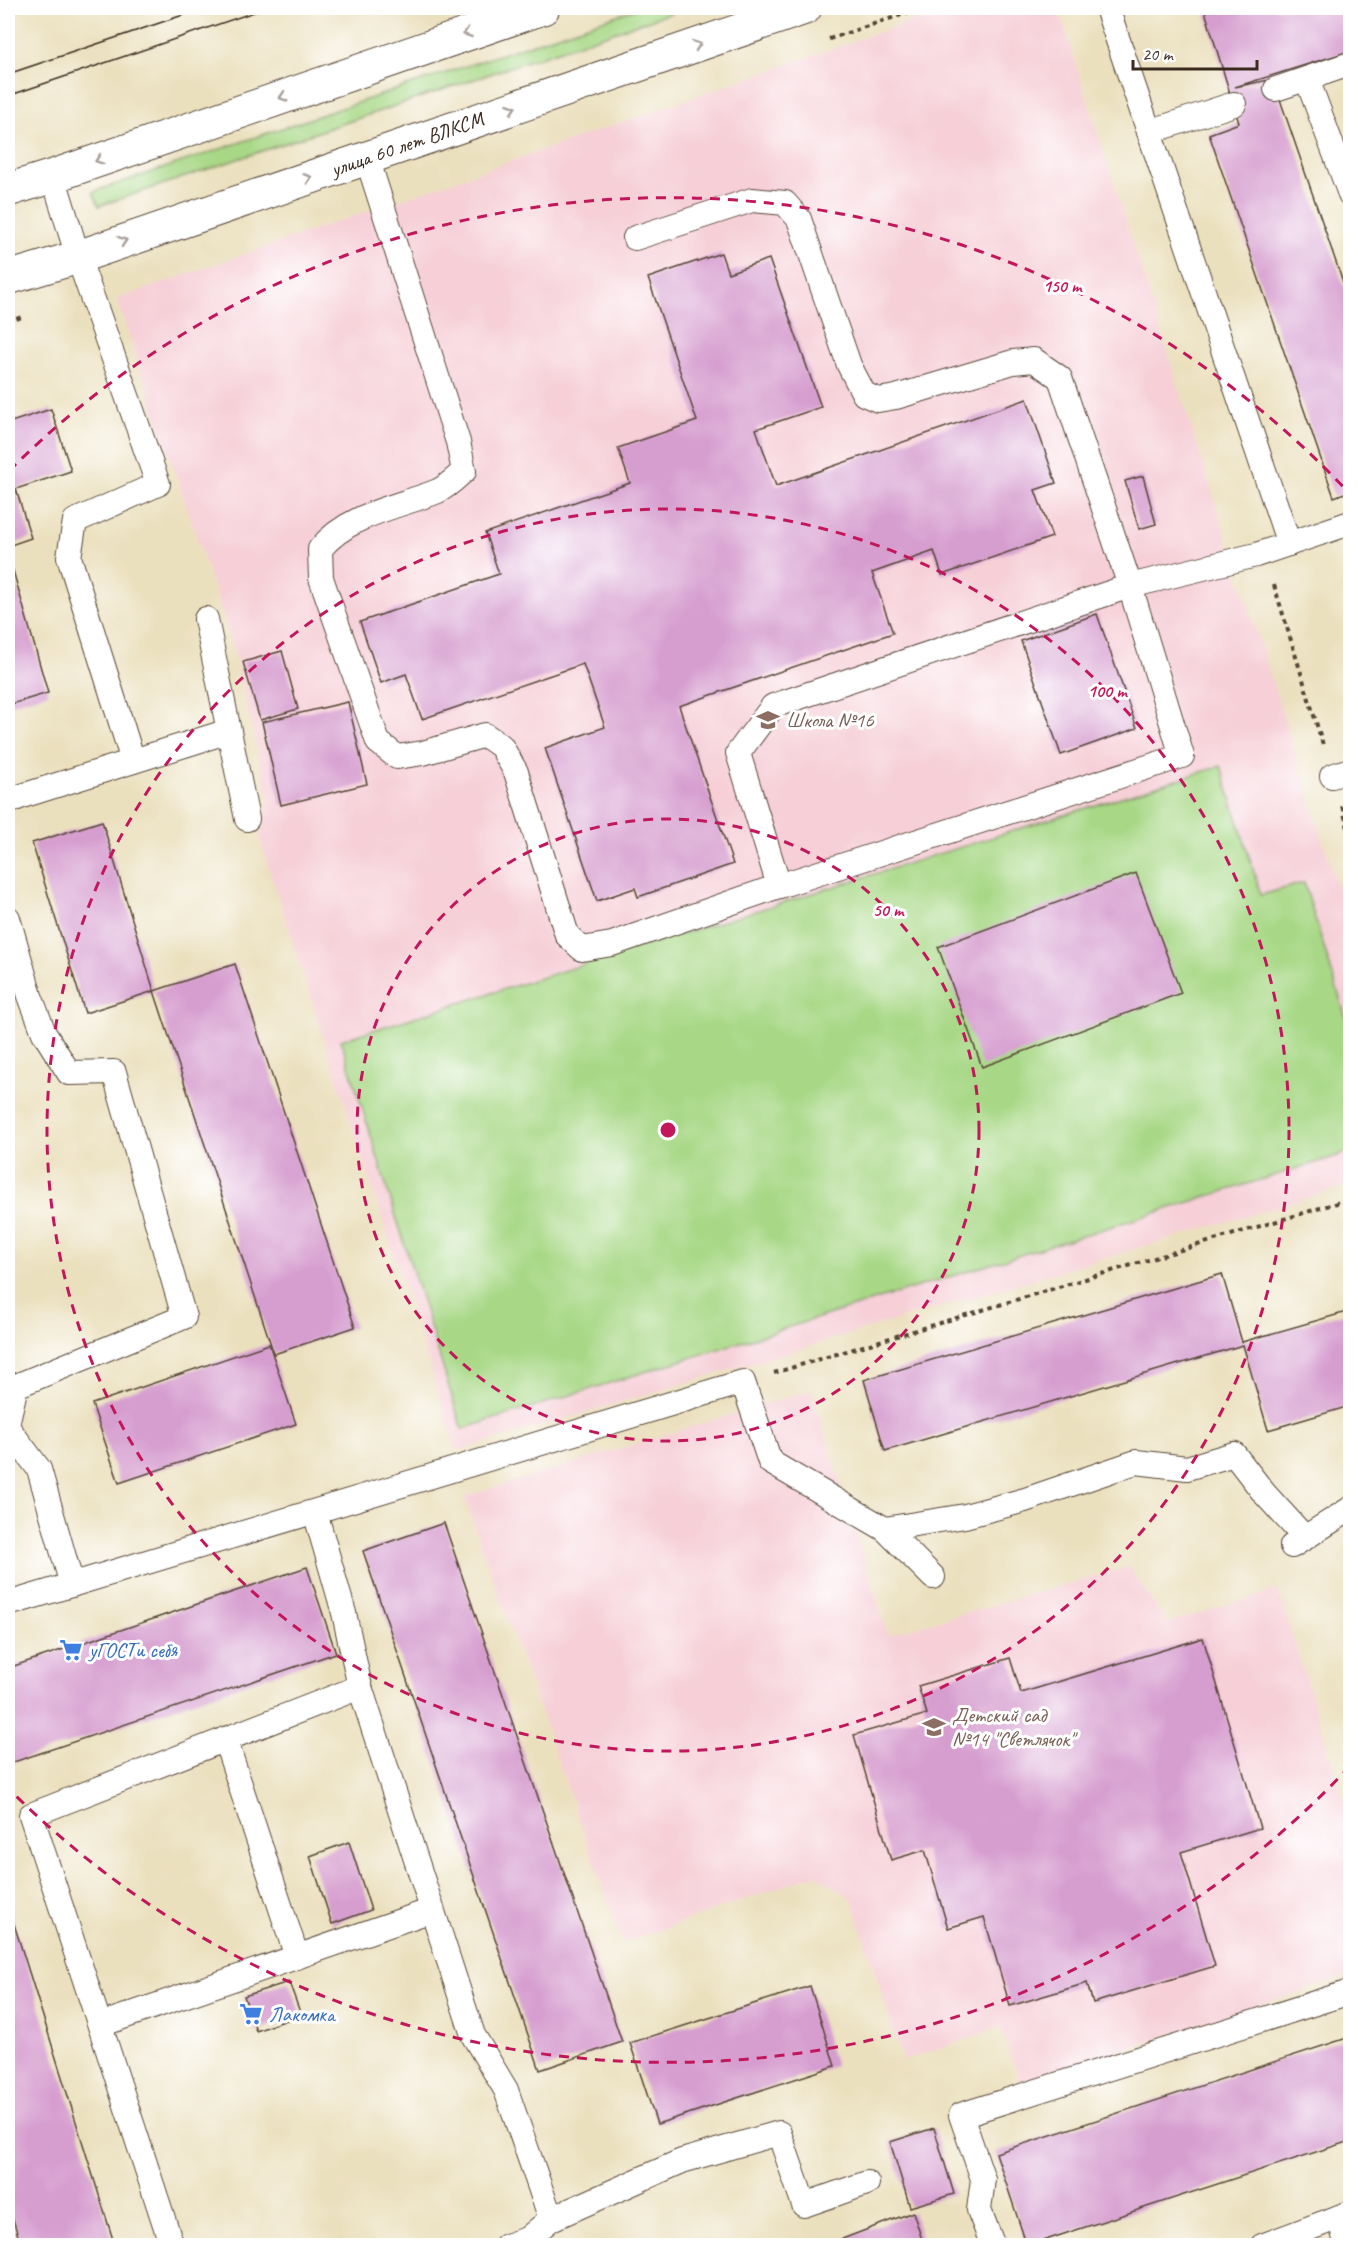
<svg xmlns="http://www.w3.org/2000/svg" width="1358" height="2253" viewBox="0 0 1358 2253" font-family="Caveat,sans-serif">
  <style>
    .built { fill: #f6cfd7 }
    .green { fill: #a8d886; stroke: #728152; stroke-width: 1.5 }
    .building { fill: #d69dcf }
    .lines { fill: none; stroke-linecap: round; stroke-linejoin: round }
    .service-casing { stroke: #554536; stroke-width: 26 }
    .tertiary-casing { stroke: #554536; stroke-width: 35 }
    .path { stroke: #554536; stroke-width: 4; stroke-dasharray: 4.5 4.5; stroke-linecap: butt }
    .service { stroke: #fff; stroke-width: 24 }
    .tertiary { stroke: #fff; stroke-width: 33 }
    .tram { stroke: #3b2a1e; stroke-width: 1.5 }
    .oneway { stroke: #a79f9a }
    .ring { fill: none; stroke: #c2185b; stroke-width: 3; stroke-dasharray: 10 8 }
    .labels { text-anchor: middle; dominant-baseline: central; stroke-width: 6; stroke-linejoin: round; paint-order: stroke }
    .street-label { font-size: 21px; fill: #3b2a1e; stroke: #fff }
    .education-label { font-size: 21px; fill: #785e54; stroke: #fff; text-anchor: start }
    .shop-label { font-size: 21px; fill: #366cbe; stroke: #fff; text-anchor: start }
    .centre { fill: #c2185b; stroke: #fff; stroke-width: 3 }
    .ring-label { font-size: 18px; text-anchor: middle; font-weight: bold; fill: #c2185b; stroke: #fff; stroke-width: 6; stroke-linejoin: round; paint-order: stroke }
  </style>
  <rect width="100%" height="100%" fill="#fff"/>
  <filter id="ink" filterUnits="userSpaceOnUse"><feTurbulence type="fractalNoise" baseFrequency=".0167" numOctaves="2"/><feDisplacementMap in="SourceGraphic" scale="12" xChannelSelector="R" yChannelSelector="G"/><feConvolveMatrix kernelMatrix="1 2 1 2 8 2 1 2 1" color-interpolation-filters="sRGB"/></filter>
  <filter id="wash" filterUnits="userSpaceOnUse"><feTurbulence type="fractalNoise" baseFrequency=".008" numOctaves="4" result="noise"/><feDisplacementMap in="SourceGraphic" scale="24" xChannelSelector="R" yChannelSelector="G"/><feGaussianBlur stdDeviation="1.35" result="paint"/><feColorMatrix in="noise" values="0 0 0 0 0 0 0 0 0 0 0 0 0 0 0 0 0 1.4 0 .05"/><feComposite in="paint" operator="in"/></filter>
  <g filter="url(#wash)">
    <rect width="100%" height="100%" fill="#ebe0be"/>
    <g class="built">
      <path d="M949,8h109l292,918v259l-893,266 -198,-614 10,-38 -37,-157 -115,-343z"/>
      <path d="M811,1390l77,245 241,-68 38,56 111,-33 72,229v156l-329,109 -21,-57 -97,34 -51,-162 -36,-25 -193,69 -159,-446z"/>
    </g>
    <g class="green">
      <path d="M638,8h47l-586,198 -6,-14z"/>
      <path d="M1221,766l40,129 43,-12 46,148v121l-888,277 -121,-389z"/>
    </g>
    <g id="blocks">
      <g class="building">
        <path d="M1204,8h146v43l-115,36 38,-8 77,224v188l-16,6 -125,-363 30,-11z"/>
        <path d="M721,253l7,20 41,-14 52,148 -65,22 20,57 251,-87 29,84 -21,7 17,47 -110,38 -8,-24 -62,22 21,60 -214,73 54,158 -95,33 -3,-9 -38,13 -52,-153 60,-21 -22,-63 -161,55 -16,-45 -25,9 -21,-61 139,-48 -14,-41 145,-50 -12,-35 79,-27 -49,-143z"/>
        <path d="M51,409l20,62 -55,18 15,49 -23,8v-123z"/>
        <path d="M1143,476l13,48 -17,5 -14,-48z"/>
        <path d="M8,553l40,140 -40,12z"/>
        <path d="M1097,614l40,114 -76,27 -40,-114z"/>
        <path d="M282,651l16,58 -38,11 -17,-58z"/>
        <path d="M348,702l19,82 -86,21 -19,-83z"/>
        <path d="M102,821l52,170 -69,22 -53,-170z"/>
        <path d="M1136,873l45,120 -199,74 -44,-120z"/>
        <path d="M235,964l120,363 -81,27 -120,-363z"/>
        <path d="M1222,1274l20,68 108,-31v95l-82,24 -25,-85 -358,106 -21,-71z"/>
        <path d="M269,1344l27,80 -177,59 -27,-79z"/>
        <path d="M444,1523l178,519 -82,28 -177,-519z"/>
        <path d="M307,1567l29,86 -328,111v-96z"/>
        <path d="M1203,1638l57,190 -79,24 34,114 -122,37 -6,-20 -77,23 -26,-89 -36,11 -23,-78 -34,10 -37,-125 73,-21 -9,-28 92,-28 11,35z"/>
        <path d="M349,1842l22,68 -39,14 -22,-68z"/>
        <path d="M8,1905l107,341h-94l-13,-44z"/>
        <path d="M289,1982l12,33 -45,16 -12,-35z"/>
        <path d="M810,1986l25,80 -178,58 -27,-81z"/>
        <path d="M1350,2037v104l-323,105 -31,-93z"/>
        <path d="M934,2128l20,66 -44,13 -20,-65z"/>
        <path d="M913,2212l11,34h-86l-1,-5z"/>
      </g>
    </g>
  </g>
  <g filter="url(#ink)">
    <use href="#blocks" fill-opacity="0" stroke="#554536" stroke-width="1.5"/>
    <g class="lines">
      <g class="service-casing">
        <g id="service">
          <path d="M1107,8l182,536"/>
          <path d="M1307,79l43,115"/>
          <path d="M1276,89l74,-25"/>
          <path d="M1149,132l85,-28"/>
          <path d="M367,158l91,284 6,29c-8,7 -17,16 -26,20 -40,16 -90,23 -118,58l1,29 57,164 19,15 26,-4 62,-18 16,11 15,26 51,163 15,14 30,-5 167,-58 403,-130 -52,-170 -70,-208 -26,-18 -21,2 -117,35 -18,3 -14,-6 -15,-29 -50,-146 -14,-16 -33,-3 -117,38"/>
          <path d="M53,176l25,81 80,227 -83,37 -6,36 64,204"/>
          <path d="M206,619l41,200"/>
          <path d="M1332,776l18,-6"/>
          <path d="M8,802l14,-6 207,-65"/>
          <path d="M779,886l-41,-133 35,-47 357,-120 126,-31 94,-32"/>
          <path d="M8,918l22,78 14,37 25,40 45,-1 70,245 -168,69 -8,34"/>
          <path d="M8,1428l31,41 33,116"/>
          <path d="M315,1512l29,101 16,74"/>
          <path d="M885,1529l48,48"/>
          <path d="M1292,1546l58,-37"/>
          <path d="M8,1604l735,-222 27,80 115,67 80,-13 60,-16 111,-38 51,6 47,-14 30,39 41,45"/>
          <path d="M225,1739l72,218"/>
          <path d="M100,2025l332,-115"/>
          <path d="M1339,2217l8,29"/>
          <path d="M551,2219l131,-58 97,-28 25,72 63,-22"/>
          <path d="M172,2246l-141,-431 329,-128 113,348 33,55 45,129 -24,20 -21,7"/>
          <path d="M993,2246l-14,-36 4,-31 -22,-64 389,-123"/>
          <path d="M1262,2246l88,-33"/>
        </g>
      </g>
      <g class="tertiary-casing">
        <g id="tertiary">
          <path d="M8,190l45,-14 490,-168"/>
          <path d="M8,278l70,-21 727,-249"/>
        </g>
      </g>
      <g class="path">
        <path d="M829,39l93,-31"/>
        <path d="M8,322l14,-5"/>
        <path d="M1274,585l49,160"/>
        <path d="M1342,806l8,29"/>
        <path d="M774,1373l576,-174"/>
      </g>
      <use href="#service" class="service"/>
      <use href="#tertiary" class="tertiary"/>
      <g class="tram">
        <path d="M8,74l196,-66"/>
        <path d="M8,96l258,-88"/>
      </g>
    </g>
    <defs><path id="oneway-chevron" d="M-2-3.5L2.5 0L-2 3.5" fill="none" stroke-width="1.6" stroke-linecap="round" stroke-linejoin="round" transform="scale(1.5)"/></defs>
    <g class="oneway">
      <use href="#oneway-chevron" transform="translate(467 33) rotate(161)"/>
      <use href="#oneway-chevron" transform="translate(697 45) rotate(-19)"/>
      <use href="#oneway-chevron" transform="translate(283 97) rotate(161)"/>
      <use href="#oneway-chevron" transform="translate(512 108) rotate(-19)"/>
      <use href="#oneway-chevron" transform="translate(99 160) rotate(161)"/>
      <use href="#oneway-chevron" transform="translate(308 178) rotate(-19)"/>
      <use href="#oneway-chevron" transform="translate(123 241) rotate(-19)"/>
    </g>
  </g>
  <g class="ring">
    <circle cx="668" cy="1130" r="311"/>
    <circle cx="668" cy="1130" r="621"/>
    <path d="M1350 1766A932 932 0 0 1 9 1789M9 471A932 932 0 0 1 1350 494"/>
  </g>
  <defs>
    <g id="school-bare" transform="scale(1.8)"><path d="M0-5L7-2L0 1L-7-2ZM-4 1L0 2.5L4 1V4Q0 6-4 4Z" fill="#8d6e63" stroke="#fff" stroke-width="2.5" paint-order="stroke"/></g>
    <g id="supermarket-bare" transform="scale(1.8)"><path d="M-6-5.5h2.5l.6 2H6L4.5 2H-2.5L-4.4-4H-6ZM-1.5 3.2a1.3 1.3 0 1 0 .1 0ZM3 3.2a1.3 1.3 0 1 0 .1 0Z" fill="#3f7fe0" stroke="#fff" stroke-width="2.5" paint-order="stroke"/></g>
  </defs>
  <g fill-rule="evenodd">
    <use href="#school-bare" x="768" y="720"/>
    <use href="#supermarket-bare" x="71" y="1650"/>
    <use href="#school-bare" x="934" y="1727"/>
    <use href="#supermarket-bare" x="251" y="2014"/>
  </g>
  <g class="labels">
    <g class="street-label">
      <text transform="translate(407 144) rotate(-19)">улица 60 лет ВЛКСМ</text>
    </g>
    <g class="education-label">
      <text x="786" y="720">Школа №16</text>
      <text x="952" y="1715">Детский сад<tspan x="952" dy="24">№14 "Светлячок"</tspan></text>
    </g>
    <g class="shop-label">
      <text x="89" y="1650">уГОСТи себя</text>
      <text x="269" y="2014">Лакомка</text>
    </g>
  </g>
  <circle cx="668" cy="1130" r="9" class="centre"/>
  <g class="ring-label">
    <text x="1062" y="292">150 m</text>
    <text x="1107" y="697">100 m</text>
    <text x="888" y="916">50 m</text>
  </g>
  <rect width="1358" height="2253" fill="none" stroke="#fff" stroke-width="30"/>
  <path d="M1133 60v9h124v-9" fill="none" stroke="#3b2a1e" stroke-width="3"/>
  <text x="1142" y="60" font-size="18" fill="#3b2a1e" stroke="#ffffff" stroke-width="4.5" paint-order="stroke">20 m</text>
</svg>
